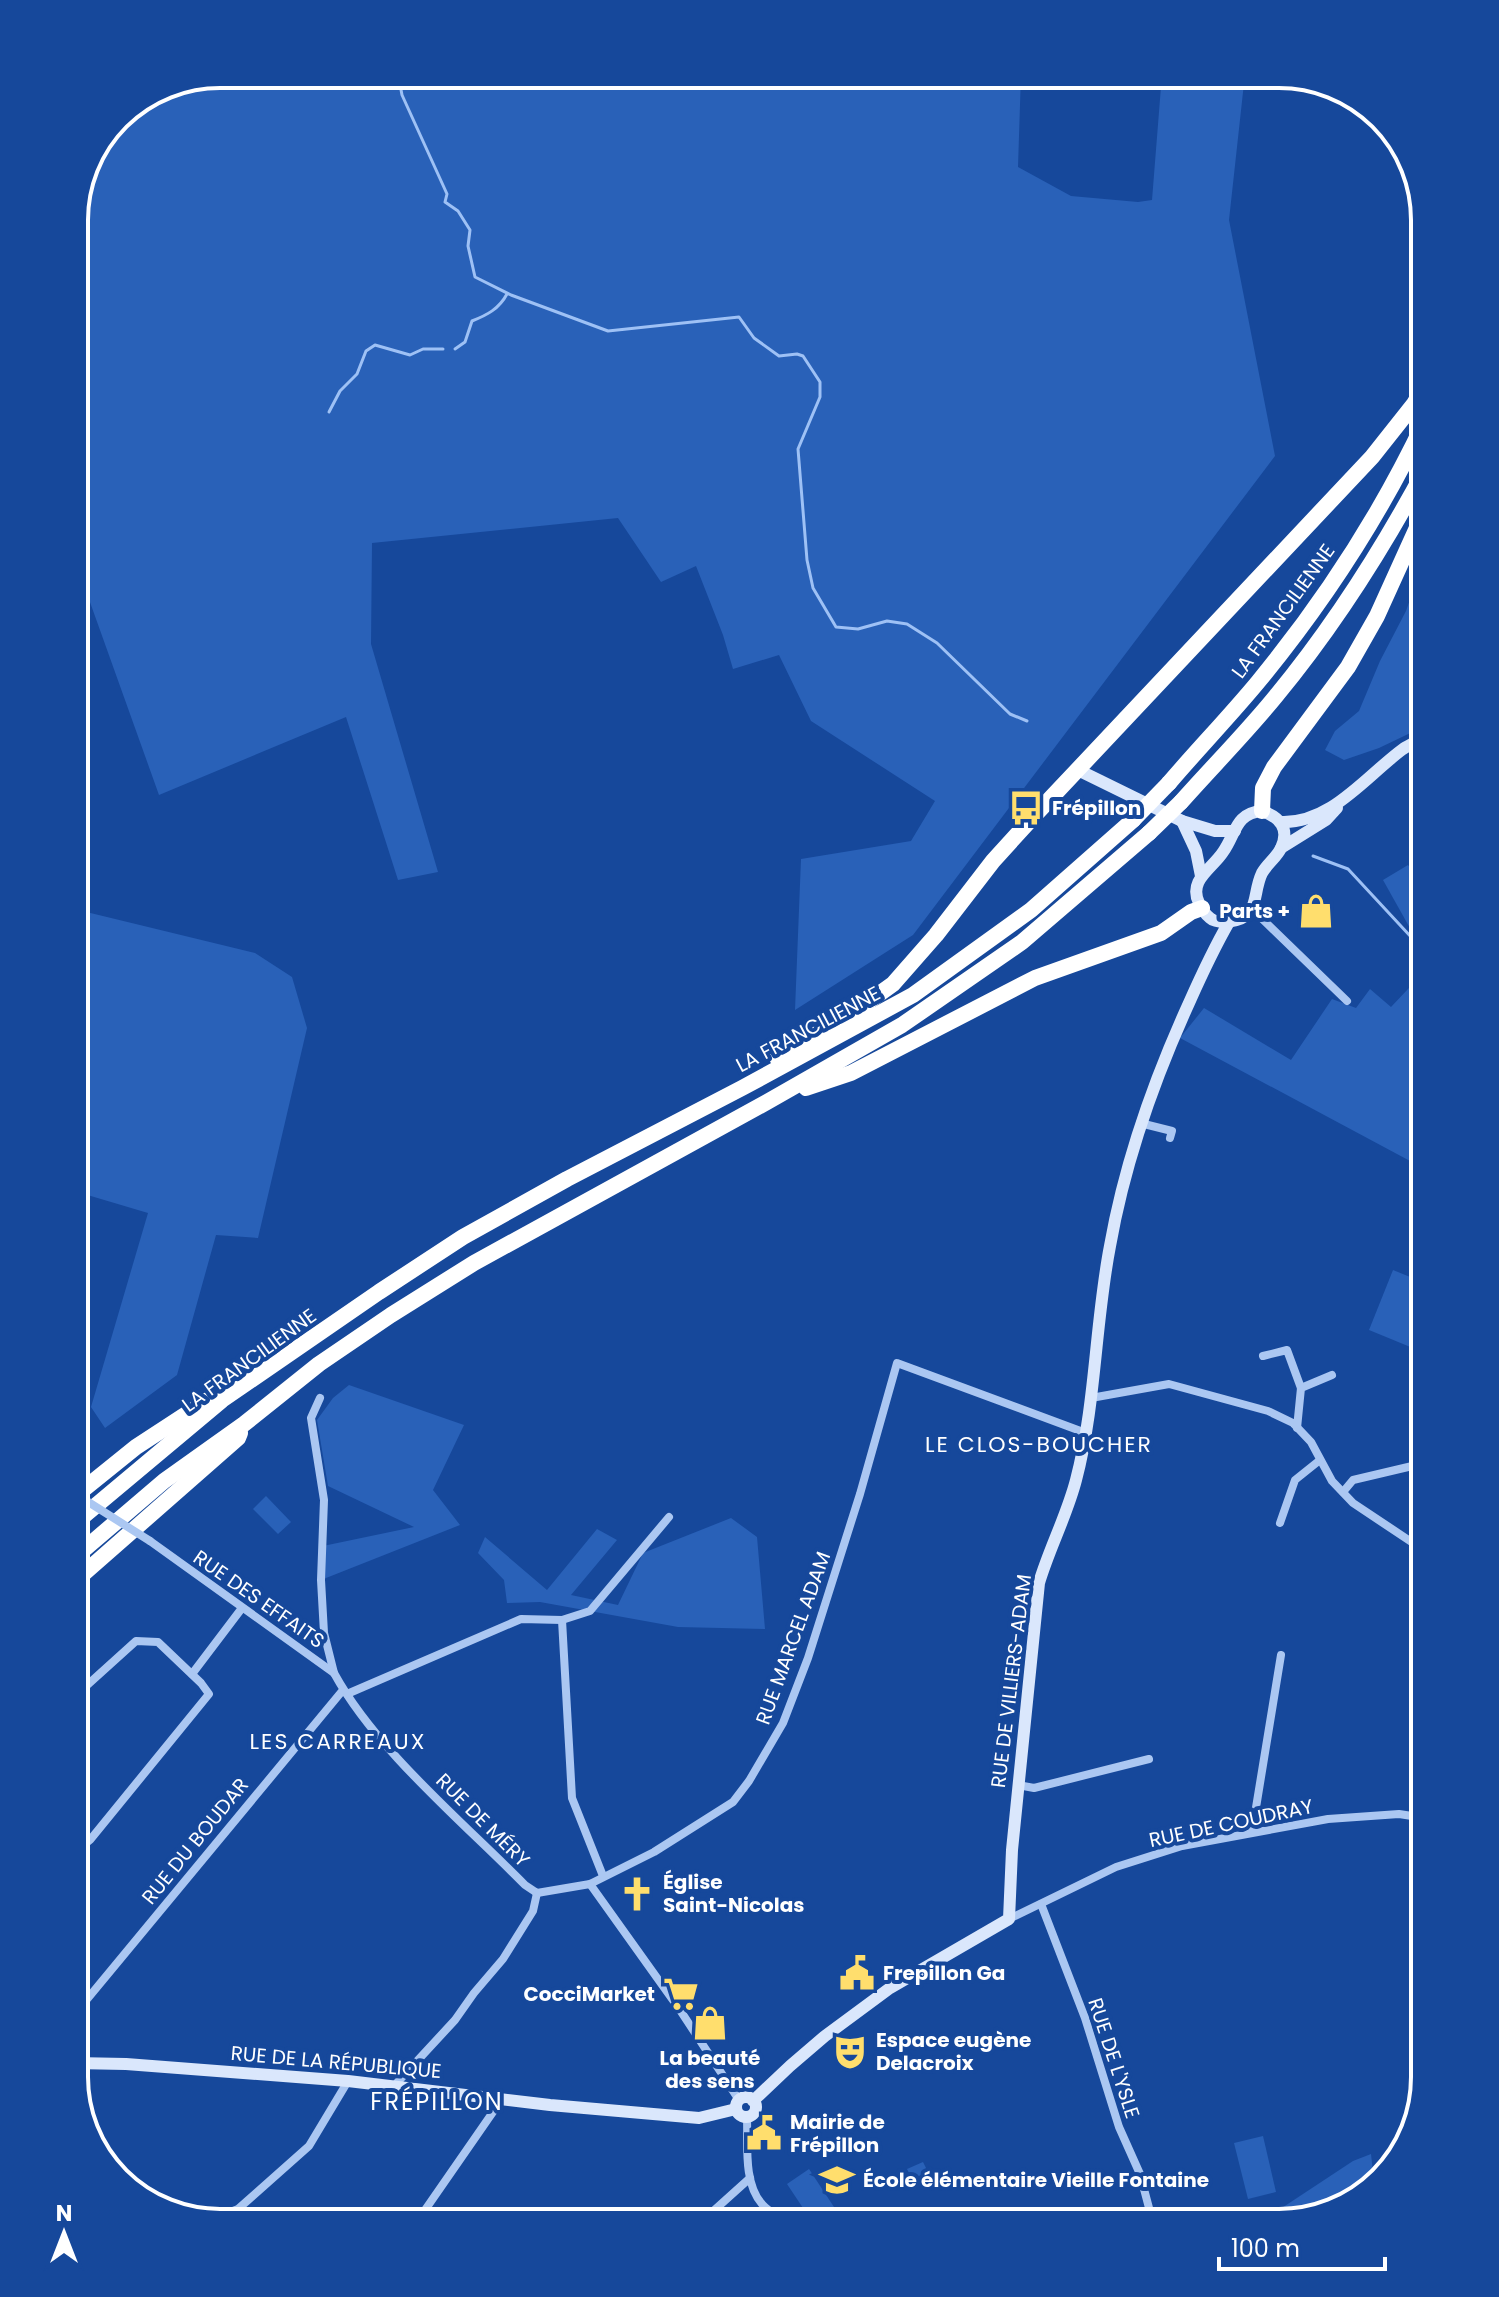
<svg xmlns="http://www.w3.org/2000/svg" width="1499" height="2297" viewBox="0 0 1499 2297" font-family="Poppins,sans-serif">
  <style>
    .green { fill: #2961b8 }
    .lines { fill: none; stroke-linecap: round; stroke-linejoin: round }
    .stream { stroke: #9ec1f5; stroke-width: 3 }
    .street { stroke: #abc7f2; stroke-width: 8 }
    .secondary { stroke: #dae7fc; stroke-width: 12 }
    .highway { stroke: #fff; stroke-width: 16 }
    .street-bridge { stroke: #abc7f2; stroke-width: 8 }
    .highway-bridge { stroke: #fff; stroke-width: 16 }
    .labels { text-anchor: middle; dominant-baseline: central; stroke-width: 8; stroke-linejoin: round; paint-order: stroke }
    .street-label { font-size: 20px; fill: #fff; stroke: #16489b }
    .poi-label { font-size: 20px; font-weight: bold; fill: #fff; stroke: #16489b; text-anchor: start }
    .neighbourhood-label { font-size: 22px; letter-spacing: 2px; fill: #fff; stroke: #16489b }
    .quarter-label { font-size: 24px; letter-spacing: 2px; fill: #fff; stroke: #16489b }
    .rim { fill: none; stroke: #fff; stroke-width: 4 }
  </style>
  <rect width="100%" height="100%" fill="#16489b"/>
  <g class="green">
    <path d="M220,74h801l-3,93 53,29 67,6 14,-2 10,-126h83l-16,146 46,236 -362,479 -118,75 6,-151 110,-18 24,-40 -124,-80 -32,-66 -46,14 -10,-34 -27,-69 -35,16 -43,-64 -246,25 -1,101 67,228 -40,8 -52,-163 -187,78 -73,-204 -12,-12v-368l43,-94 48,-32z"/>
    <path d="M1425,557v169l-46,22 -35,12 -19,-10 10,-19 24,-20 21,-50 26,-50z"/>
    <path d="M1408,865l17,22v68l-42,-75z"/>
    <path d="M74,909l181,44 37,24 15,51 -49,210 -42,-3 -39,140 -72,53 -14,-21 57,-194 -74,-22z"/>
    <path d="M1425,971v198l-245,-131 24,-30 87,52 41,-61 24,9 14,-19 21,18z"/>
    <path d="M1393,1270l32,13v70l-56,-23z"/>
    <path d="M349,1385l115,40 -31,65 27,35 -139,55 2,-34 91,-19 -86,-41 -11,-66 16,-22z"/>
    <path d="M266,1496l25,26 -13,12 -25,-25z"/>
    <path d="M731,1518l26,19 8,92 -87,-2 -138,-25 -33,1 -3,-23 -26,-27 7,-16 62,53 50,-61 20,11 -46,55 47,10 25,-52z"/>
    <path d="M1263,2136l13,56 -28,7 -14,-56z"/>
    <path d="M1371,2154l3,27 -30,27 -65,15h-20l94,-62z"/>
    <path d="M923,2162l7,14 -16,7 -7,-14z"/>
    <path d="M809,2169l25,38 -23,13 -24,-36z"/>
  </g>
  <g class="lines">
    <g class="stream">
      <path d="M398,74l4,21 45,99 -2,8 13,9 12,19 -2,16 7,31 36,18 97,36 131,-14 15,21 25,18 18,-2 6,2 17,26v15l-22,52 9,111 6,28 23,39 22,2 29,-8 20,3 30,19 73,71 17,7"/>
      <path d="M455,349l10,-7 7,-21c15,-6 27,-12 35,-27"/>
      <path d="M329,412l11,-21 17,-17 9,-23 9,-6 35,10 13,-6h20"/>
      <path d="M1313,856l35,13 77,83"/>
    </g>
    <g class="street">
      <path d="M1253,910l94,91"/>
      <path d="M1140,1123l32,8 -2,7"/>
      <path d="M1263,1356l24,-6 14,38"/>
      <path d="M320,1398l-9,20 13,82 -3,80 3,53 10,40"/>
      <path d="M1091,1398l78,-14 99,27 25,12 18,19 21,39 21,22 72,48"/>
      <path d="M1423,1420l2,9"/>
      <path d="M1297,1428l4,-40 31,-13"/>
      <path d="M1343,1492l10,-12 72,-17"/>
      <path d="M1280,1523l15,-43 25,-20"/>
      <path d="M150,1541l184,132c42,77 129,149 191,212l12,8 53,-9 64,-32 79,-50 16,-21 34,-58 25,-65 52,-164 37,-131 189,70"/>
      <path d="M562,1620l10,178 31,78"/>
      <path d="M192,1674l50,-66"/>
      <path d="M347,1694l174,-75 41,1 28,-9 79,-94"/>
      <path d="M1018,1785l16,3 115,-29"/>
      <path d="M1252,1832l29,-177"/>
      <path d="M74,1853l16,-13 119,-146 -8,-11 -43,-41 -22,-1 -62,56"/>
      <path d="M590,1884l90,126 59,90"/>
      <path d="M1041,1904l44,114 34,109 21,47 13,49"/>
      <path d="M1009,1919l107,-52 66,-21 146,-27 71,-5 26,4"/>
      <path d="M74,2015l269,-325"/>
      <path d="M394,2086l61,-66 19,-27 29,-34 30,-48 4,-18"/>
      <path d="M747,2118c1,25 -4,65 15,86 6,7 17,13 25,19"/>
      <path d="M207,2221l31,-12 71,-63 39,-65"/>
      <path d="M416,2223l86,-124"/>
      <path d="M700,2223l50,-45"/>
    </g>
    <g class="secondary">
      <path d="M1078,770l104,51 33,10h20"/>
      <path d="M1262,811c18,6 28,18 19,37 -4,9 -14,16 -19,25 -11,23 0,45 -35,49 -5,0 -13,0 -17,-4 -4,-3 -9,-10 -11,-15 -11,-23 13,-34 24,-51 13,-18 12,-39 39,-41z"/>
      <path d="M1182,821l14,30 5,25"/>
      <path d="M1281,822c50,2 85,-46 122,-73 7,-4 15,-8 22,-13"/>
      <path d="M1281,848l45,-28 11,-12"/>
      <path d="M74,2063l52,1 222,17 202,24 149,13 37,-9"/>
      <circle cx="746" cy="2107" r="10"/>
      <path d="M753,2101l37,-35 35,-30 65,-48 119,-69 3,-69 27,-267c10,-34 28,-68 37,-103 20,-76 19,-157 34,-234 15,-85 43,-164 79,-243 12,-27 25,-55 40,-81"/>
    </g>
    <g class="highway">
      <path d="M1169,783c29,-34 60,-66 89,-101 65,-79 123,-168 167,-261"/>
      <path d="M1181,802c31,-35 65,-69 95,-106 57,-69 106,-146 149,-226"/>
      <path d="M1262,811l1,-23 11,-21 74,-100 29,-51 48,-106"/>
      <path d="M777,1058l77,-46 39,-28 43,-49 57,-74 40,-44 339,-360 42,-53 11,-18"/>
      <path d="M806,1088l45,-15 184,-95 126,-45 30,-21 11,-4"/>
      <path d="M74,1497l62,-50 72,-47"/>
      <path d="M74,1524l148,-124 157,-108 84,-55 104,-58 175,-91 171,-93 118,-85 102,-90"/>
      <path d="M74,1558l90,-77 80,-57 75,-60 72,-49 83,-52 293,-161 135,-77 120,-83 127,-109"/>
      <path d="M74,1582l164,-144 2,-5"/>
    </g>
    <path class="street-bridge" d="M74,1493l76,48"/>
    <g class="highway-bridge">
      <path d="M1133,820l36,-37"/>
      <path d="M1149,833l32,-31"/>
    </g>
  </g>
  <defs>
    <g id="bus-bare" transform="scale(2.76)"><path d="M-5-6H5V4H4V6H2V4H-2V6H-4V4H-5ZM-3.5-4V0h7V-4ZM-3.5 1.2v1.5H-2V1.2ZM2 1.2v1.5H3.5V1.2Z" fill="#ffde6d" stroke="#16489b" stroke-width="2.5" paint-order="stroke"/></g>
    <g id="shop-bare" transform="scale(2.76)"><path d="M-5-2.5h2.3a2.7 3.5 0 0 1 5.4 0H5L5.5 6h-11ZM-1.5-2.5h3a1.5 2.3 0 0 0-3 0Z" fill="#ffde6d" stroke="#16489b" stroke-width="2.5" paint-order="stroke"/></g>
    <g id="church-bare" transform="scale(2.76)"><path d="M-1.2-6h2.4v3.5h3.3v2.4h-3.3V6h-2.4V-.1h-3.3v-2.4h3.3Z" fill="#ffde6d" stroke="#16489b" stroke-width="2.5" paint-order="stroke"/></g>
    <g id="civic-bare" transform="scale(2.76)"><path d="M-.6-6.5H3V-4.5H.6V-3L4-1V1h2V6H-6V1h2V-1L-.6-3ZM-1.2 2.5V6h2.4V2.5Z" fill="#ffde6d" stroke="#16489b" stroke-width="2.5" paint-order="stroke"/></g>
    <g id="supermarket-bare" transform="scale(2.76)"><path d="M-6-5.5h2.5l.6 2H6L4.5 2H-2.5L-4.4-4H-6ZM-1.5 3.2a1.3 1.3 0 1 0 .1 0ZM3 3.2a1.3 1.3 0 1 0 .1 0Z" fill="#ffde6d" stroke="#16489b" stroke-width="2.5" paint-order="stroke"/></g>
    <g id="theatre-bare" transform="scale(2.76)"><path d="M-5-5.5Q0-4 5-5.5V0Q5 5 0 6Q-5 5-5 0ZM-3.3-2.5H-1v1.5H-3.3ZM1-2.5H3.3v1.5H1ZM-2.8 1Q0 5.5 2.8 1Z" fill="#ffde6d" stroke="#16489b" stroke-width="2.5" paint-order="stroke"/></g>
    <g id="school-bare" transform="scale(2.76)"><path d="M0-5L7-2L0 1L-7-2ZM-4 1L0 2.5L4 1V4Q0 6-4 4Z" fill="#ffde6d" stroke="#16489b" stroke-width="2.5" paint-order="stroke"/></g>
  </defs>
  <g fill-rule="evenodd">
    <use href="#bus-bare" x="1026" y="808"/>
    <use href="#shop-bare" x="1316" y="911"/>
    <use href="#church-bare" x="637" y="1894"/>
    <use href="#civic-bare" x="857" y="1973"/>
    <use href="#supermarket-bare" x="681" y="1994"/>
    <use href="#shop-bare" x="710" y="2023"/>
    <use href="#theatre-bare" x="850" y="2052"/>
    <use href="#civic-bare" x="764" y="2133"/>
    <use href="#school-bare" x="837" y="2180"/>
  </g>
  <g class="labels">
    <g class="street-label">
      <text transform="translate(1283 611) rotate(-54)">LA FRANCILIENNE</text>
      <text transform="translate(808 1029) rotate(-28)">LA FRANCILIENNE</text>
      <text transform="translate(249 1360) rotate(-36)">LA FRANCILIENNE</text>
      <text transform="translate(259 1599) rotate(35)">RUE DES EFFAITS</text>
      <text transform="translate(793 1638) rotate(-70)">RUE MARCEL ADAM</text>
      <text transform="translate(1011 1681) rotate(-83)">RUE DE VILLIERS-ADAM</text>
      <text transform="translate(483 1820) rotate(45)">RUE DE MÉRY</text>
      <text transform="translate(1231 1823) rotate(-12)">RUE DE COUDRAY</text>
      <text transform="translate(195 1841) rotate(-51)">RUE DU BOUDAR</text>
      <text transform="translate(1114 2058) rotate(72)">RUE DE L'YSLE</text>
      <text transform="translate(336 2062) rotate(5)">RUE DE LA RÉPUBLIQUE</text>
    </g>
    <g class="poi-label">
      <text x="1052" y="808">Frépillon</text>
      <text x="1290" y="911" text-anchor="end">Parts +</text>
      <text x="663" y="1882">Église<tspan x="663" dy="23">Saint-Nicolas</tspan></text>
      <text x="883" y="1973">Frepillon Ga</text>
      <text x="655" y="1994" text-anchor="end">CocciMarket</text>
      <text x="876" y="2040">Espace eugène<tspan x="876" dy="23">Delacroix</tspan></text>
      <text x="710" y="2058" text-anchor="middle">La beauté<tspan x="710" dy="23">des sens</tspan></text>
      <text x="790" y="2122">Mairie de<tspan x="790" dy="23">Frépillon</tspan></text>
      <text x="863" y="2180">École élémentaire Vieille Fontaine</text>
    </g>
    <g class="neighbourhood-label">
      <text x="1039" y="1444">LE CLOS-BOUCHER</text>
      <text x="338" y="1741">LES CARREAUX</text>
    </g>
    <g class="quarter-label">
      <text x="437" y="2101">FRÉPILLON</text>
    </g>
  </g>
  <path d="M0 0H1499V2297H0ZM220 88H1279A132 132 0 0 1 1411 220V2077A132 132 0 0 1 1279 2209H220A132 132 0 0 1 88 2077V220A132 132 0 0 1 220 88Z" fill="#16489b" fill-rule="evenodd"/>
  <path class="rim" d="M220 88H1279A132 132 0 0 1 1411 220V2077A132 132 0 0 1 1279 2209H220A132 132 0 0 1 88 2077V220A132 132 0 0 1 220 88Z"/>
  <g transform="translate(64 2233)" stroke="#16489b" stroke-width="6" paint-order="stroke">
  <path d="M0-6L14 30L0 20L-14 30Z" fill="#ffffff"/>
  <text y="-12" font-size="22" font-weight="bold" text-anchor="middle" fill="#ffffff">N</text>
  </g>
  <path d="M1219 2257v12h166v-12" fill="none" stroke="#ffffff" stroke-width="4"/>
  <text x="1231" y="2257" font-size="24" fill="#ffffff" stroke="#16489b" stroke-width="6" paint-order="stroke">100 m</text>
</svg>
